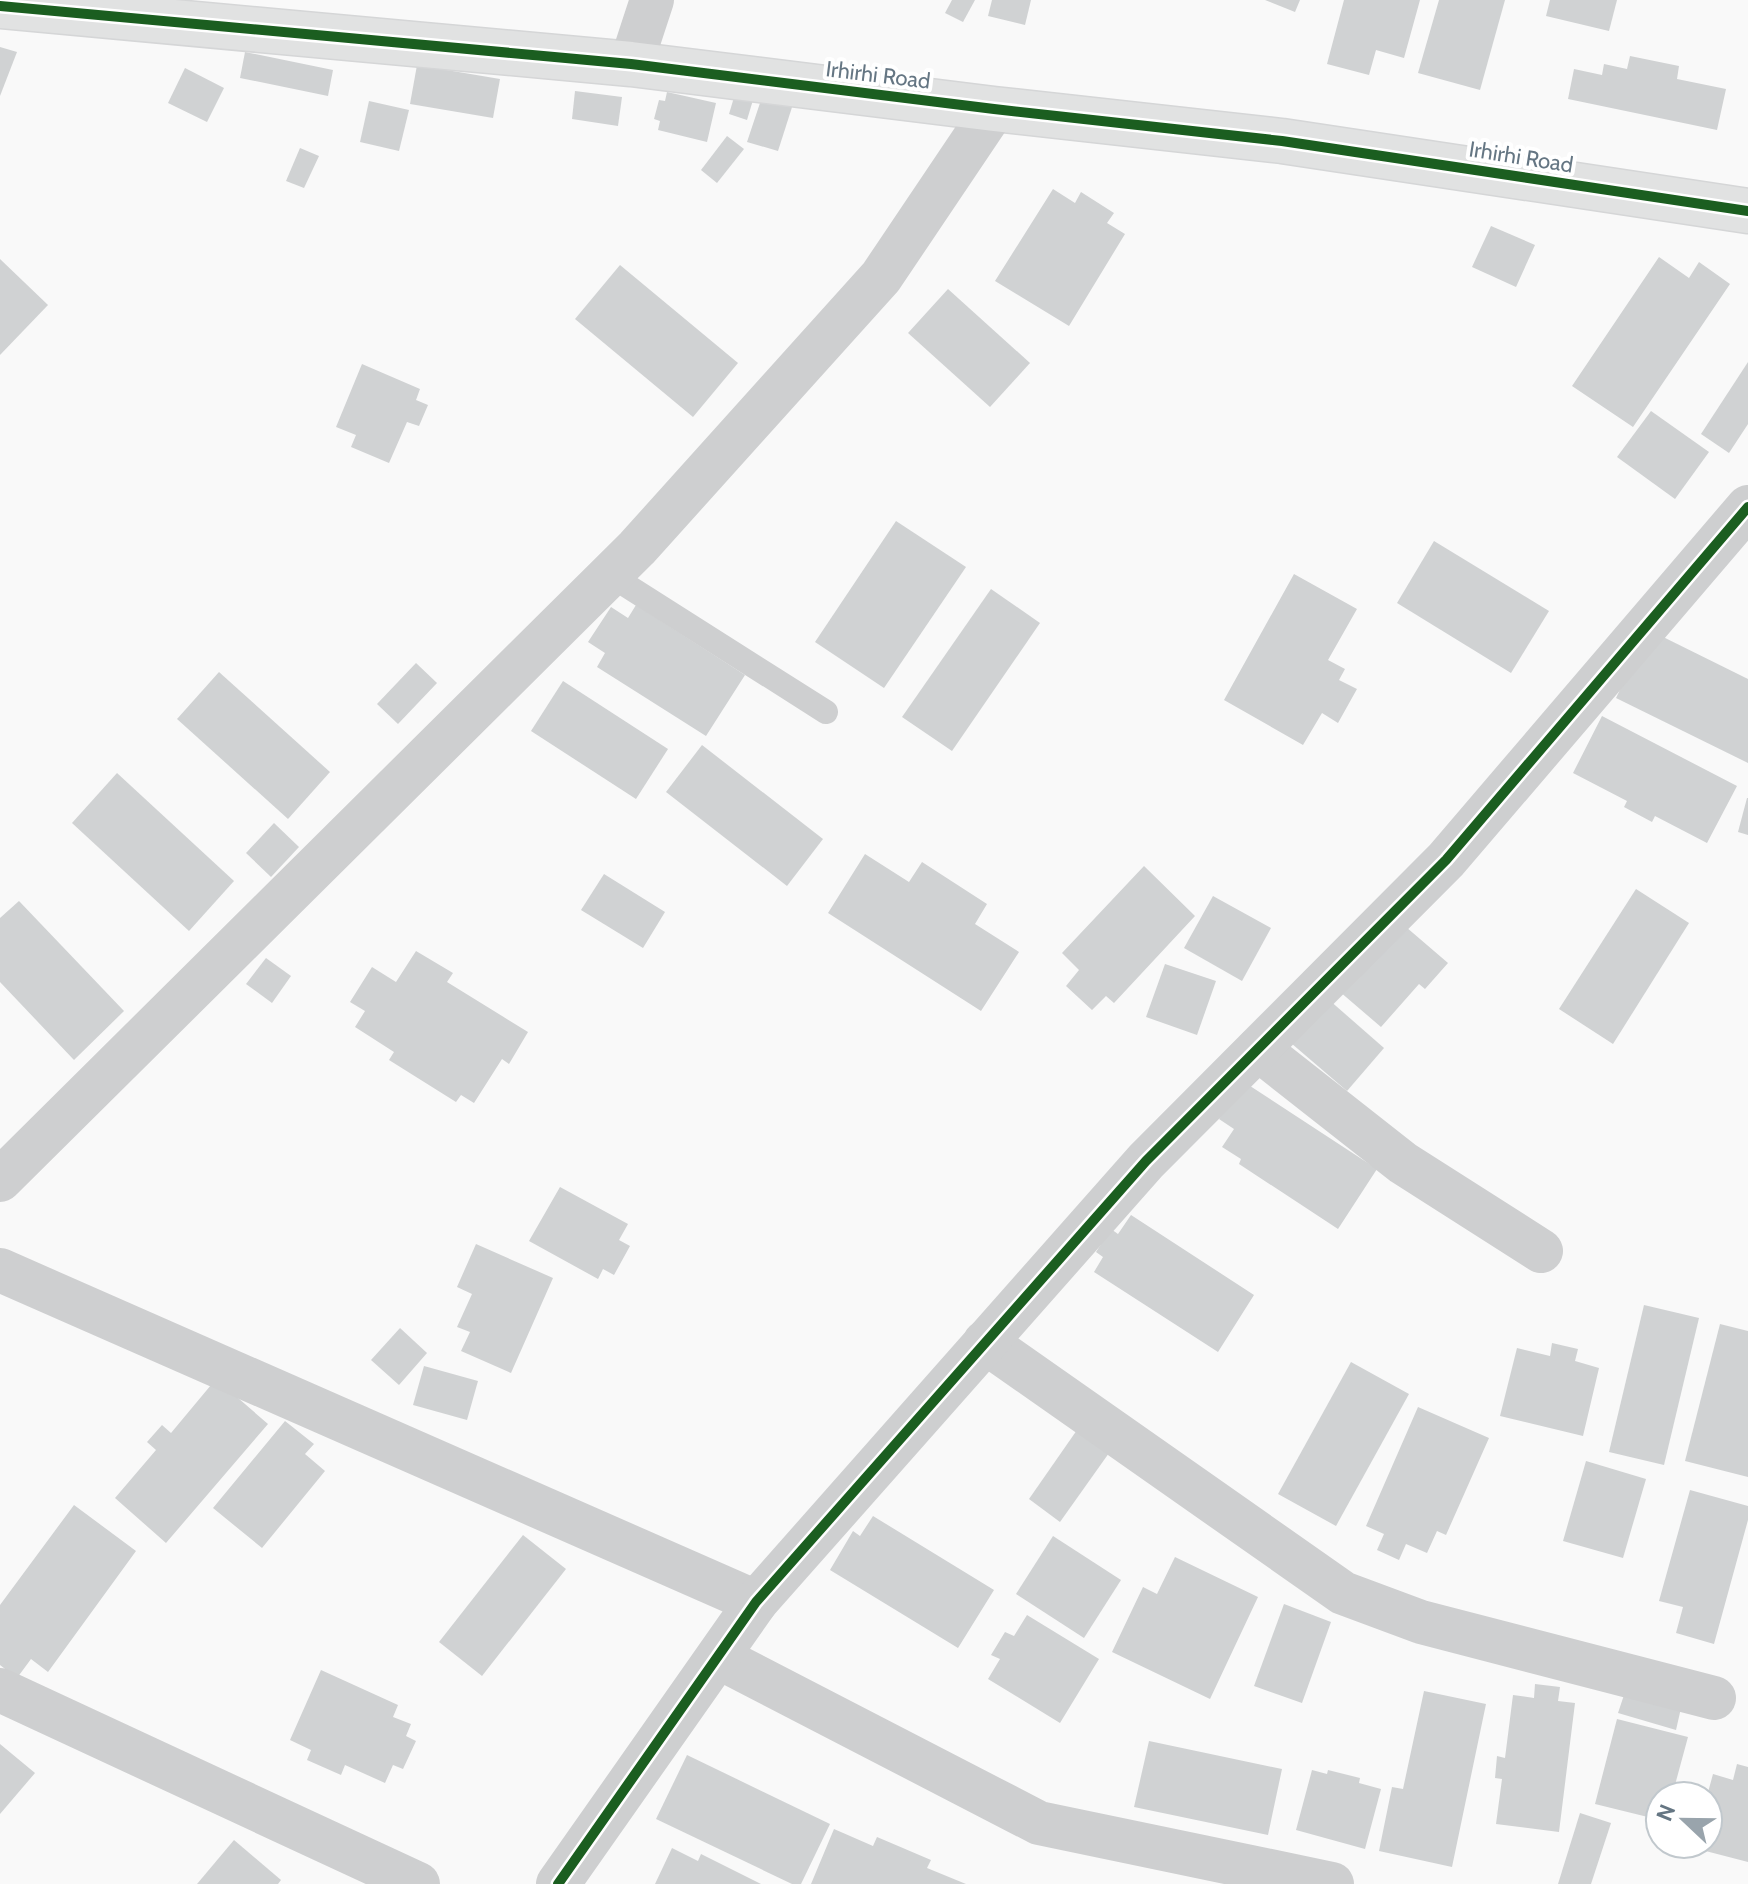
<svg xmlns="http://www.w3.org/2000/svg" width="1748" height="1884" viewBox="0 0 1748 1884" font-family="Cabin,sans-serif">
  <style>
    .building { fill: #d0d2d3 }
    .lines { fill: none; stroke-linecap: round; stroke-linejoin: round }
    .secondary-casing { stroke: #d5d6d7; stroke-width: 47 }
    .lane { stroke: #cecfd0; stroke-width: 24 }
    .street { stroke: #cecfd0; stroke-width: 44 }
    .secondary { stroke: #e1e2e2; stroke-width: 44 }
    .cycleway-casing { stroke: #fff; stroke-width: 15 }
    .cycleway { stroke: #1b5e20; stroke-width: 10 }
    .labels { text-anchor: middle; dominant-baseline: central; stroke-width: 8; stroke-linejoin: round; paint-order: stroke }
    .street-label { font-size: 22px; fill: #657683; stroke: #fff }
  </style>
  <rect width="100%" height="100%" fill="#f9f9f9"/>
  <g class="building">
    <path d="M952,0h23l-12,22 -18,-9z"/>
    <path d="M992,0h39l-6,25 -37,-9z"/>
    <path d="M1265,0h35l-5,12z"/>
    <path d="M1344,0h76l-16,58 -28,-8 -7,25 -42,-11z"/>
    <path d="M1439,0h66l-25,90 -62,-17z"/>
    <path d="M1550,0h67l-8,31 -63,-15z"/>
    <path d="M0,47l17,5 -17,44z"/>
    <path d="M245,52l88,18 -5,26 -88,-18z"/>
    <path d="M1630,56l49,10 -2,13 49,10 -9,41 -149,-31 6,-30 28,6 2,-11 23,5z"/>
    <path d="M417,65l83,14 -7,39 -83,-14z"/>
    <path d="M185,68l39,20 -17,34 -39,-19z"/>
    <path d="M575,91l47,6 -4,29 -46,-7z"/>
    <path d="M764,91l30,10 -16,50 -31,-9z"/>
    <path d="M667,92l49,11 -9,39 -49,-12 2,-9 -6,-2 5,-19 6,1z"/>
    <path d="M735,94l18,6 -6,20 -18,-6z"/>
    <path d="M369,101l40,9 -10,41 -39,-9z"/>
    <path d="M727,136l17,13 -27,34 -16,-13z"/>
    <path d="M300,148l19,8 -15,32 -18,-7z"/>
    <path d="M1053,189l22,14 6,-11 33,21 -7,10 18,11 -56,92 -74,-45z"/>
    <path d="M1491,226l44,19 -19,42 -44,-20z"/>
    <path d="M1659,257l30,21 10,-16 31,22 -97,143 -61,-41z"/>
    <path d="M0,259l48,46 -48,50z"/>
    <path d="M620,265l118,98 -45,54 -118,-98z"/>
    <path d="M948,289l82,74 -40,44 -82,-74z"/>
    <path d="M1748,362v62l-19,29 -28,-19z"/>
    <path d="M362,364l58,25 -4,11 12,5 -9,21 -12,-4 -18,41 -38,-16 5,-12 -20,-8z"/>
    <path d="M1651,411l58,41 -34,47 -58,-42z"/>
    <path d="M896,521l70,46 -82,121 -69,-46z"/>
    <path d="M1434,541l115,70 -38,62 -114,-70z"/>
    <path d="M1294,574l63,35 -29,51 17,9 -6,11 18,9 -19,34 -16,-10 -19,32 -79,-45z"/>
    <path d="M991,589l49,34 -88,128 -50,-34z"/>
    <path d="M636,605l109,70 -39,61 -109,-69 8,-14 -17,-11 23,-35 17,11z"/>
    <path d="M1649,630l99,49v84l-132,-65z"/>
    <path d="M416,663l21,20 -39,41 -21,-20z"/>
    <path d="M219,672l111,100 -42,47 -111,-100z"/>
    <path d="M563,681l105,68 -32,50 -105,-68z"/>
    <path d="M1602,716l135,70 -30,57 -52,-27 -3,6 -28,-15 3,-6 -54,-28z"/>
    <path d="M702,745l121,94 -36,47 -121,-94z"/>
    <path d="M117,773l117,108 -45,50 -117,-108z"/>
    <path d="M1747,798h1v37l-10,-3z"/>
    <path d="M274,823l25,24 -28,30 -25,-24z"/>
    <path d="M865,854l44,28 13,-20 65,42 -12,20 44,28 -38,59 -153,-98z"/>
    <path d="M1144,866l51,50 -81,87 -8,-7 -14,14 -26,-24 13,-16 -17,-17z"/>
    <path d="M604,874l61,38 -22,36 -62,-38z"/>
    <path d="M1636,889l53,34 -76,121 -54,-35z"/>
    <path d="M1213,896l58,32 -29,53 -58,-33z"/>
    <path d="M19,901l105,110 -50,49 -74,-78v-64z"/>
    <path d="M1399,921l49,42 -23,26 -6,-5 -38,43 -42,-36z"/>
    <path d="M416,951l37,22 -6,9 81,50 -19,32 -7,-5 -28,44 -13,-8 -5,7 -67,-42 5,-8 -39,-25 10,-16 -15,-9 22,-35 24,15z"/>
    <path d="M266,958l25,18 -19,27 -26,-19z"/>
    <path d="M1165,964l51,17 -19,54 -51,-18z"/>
    <path d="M1328,999l56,49 -37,43 -56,-48z"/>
    <path d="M1244,1082l133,87 -39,60 -99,-65 2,-5 -19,-12 12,-18 -15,-10z"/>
    <path d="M560,1187l68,37 -9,16 11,6 -16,29 -11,-6 -5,10 -69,-38z"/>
    <path d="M1131,1215l123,80 -36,57 -124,-80 9,-15 -7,-5 15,-23 7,5z"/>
    <path d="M476,1244l77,34 -42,95 -50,-22 9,-19 -13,-5 15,-33 -15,-7z"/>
    <path d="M1644,1305l55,13 -35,147 -55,-13z"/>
    <path d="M1720,1324l28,7v146l-63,-16z"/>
    <path d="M400,1328l27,25 -28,32 -28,-25z"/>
    <path d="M1552,1343l26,6 -3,12 24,7 -16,68 -83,-20 17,-68 33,8z"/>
    <path d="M1351,1362l58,32 -73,132 -58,-32z"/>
    <path d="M424,1366l54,15 -11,39 -54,-15z"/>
    <path d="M216,1379l52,45 -102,119 -51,-45 41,-48 -9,-8 15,-17 9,8z"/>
    <path d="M1418,1407l71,31 -43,97 -9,-4 -10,22 -21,-9 -7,16 -22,-10 7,-16 -18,-8z"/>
    <path d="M285,1421l29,23 -9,10 20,17 -63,77 -49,-40z"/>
    <path d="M1077,1430l32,23 -49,69 -31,-23z"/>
    <path d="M1586,1461l60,18 -23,79 -60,-17z"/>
    <path d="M1690,1490l58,16v14l-34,124 -38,-11 7,-26 -24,-6z"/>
    <path d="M74,1505l62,46 -88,121 -17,-13 -14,19 -17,-13v-60z"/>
    <path d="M873,1516l121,74 -36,58 -128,-78 23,-39 7,5z"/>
    <path d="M523,1535l43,34 -84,107 -43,-34z"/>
    <path d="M1053,1536l68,44 -37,58 -68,-44z"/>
    <path d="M1175,1557l83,40 -48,102 -98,-47 31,-65 14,7z"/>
    <path d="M1284,1604l47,18 -29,81 -48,-17z"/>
    <path d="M1027,1615l72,44 -39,64 -72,-44 12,-20 -9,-4 14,-23 9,4z"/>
    <path d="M321,1670l77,35 -5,12 18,7 -5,12 10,5 -13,28 -10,-4 -8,18 -40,-18 -4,10 -34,-15 4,-10 -21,-10z"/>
    <path d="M1535,1684l25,3 -2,14 17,2 -16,129 -63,-8 6,-45 -7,-1 2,-22 8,2 8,-63 21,3z"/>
    <path d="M1424,1691l62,13 -34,163 -73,-16 13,-64 11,2z"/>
    <path d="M1625,1692l56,16 -5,22 -58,-17z"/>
    <path d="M1617,1719l71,18 -16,59h-12v24l-65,-16z"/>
    <path d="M1149,1741l133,28 -14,66 -134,-28z"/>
    <path d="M0,1744l35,29 -35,41z"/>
    <path d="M687,1755l143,69 -29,60h-9l-136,-65z"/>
    <path d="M1737,1764l11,3v95l-54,-14 1,-4h13l-1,-48 6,-22 20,6z"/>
    <path d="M1312,1770l15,4 1,-4 32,8 -1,5 22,6 -16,60 -69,-19z"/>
    <path d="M1580,1813l31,10 -20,61h-33z"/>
    <path d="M834,1829l39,17 4,-9 54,23 -4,8 39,16h-155z"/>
    <path d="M234,1840l47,40 -3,4h-81z"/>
    <path d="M672,1848l26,13 3,-7 60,30h-106z"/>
  </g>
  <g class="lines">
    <g class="secondary-casing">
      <path id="secondary" d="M0,6l631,58 363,45 288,32 466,70"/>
    </g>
    <path class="lane" d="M610,575l216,137"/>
    <g class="street">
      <path d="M631,64l21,-64"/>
      <path d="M1258,1049l145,114 138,88"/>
      <path d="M0,1180l637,-632 244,-271 113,-168"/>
      <path d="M0,1270l756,332"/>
      <path d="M985,1342l358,251 78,29 293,76"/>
      <path d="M718,1657l321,166 293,61"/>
      <path d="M0,1690l418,194"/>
      <path d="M558,1884l198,-282 390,-441 300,-301 302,-353"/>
    </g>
    <use href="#secondary" class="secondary"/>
    <g class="cycleway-casing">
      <g id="cycleway">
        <path d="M0,6l631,58 363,45 288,32 466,70"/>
        <path d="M558,1884l198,-282 390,-441 300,-301 302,-353"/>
      </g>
    </g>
    <use href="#cycleway" class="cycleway"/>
  </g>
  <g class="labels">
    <g class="street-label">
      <text transform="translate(878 75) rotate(7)">Irhirhi Road</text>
      <text transform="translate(1521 157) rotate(9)">Irhirhi Road</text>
    </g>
  </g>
  <g transform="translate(1684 1820) rotate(292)"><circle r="38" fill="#ffffff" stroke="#c1c8cd" stroke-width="2"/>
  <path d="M0-6L14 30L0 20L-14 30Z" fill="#99a4ac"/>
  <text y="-12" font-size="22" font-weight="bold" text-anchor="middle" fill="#657683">N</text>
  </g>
</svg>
